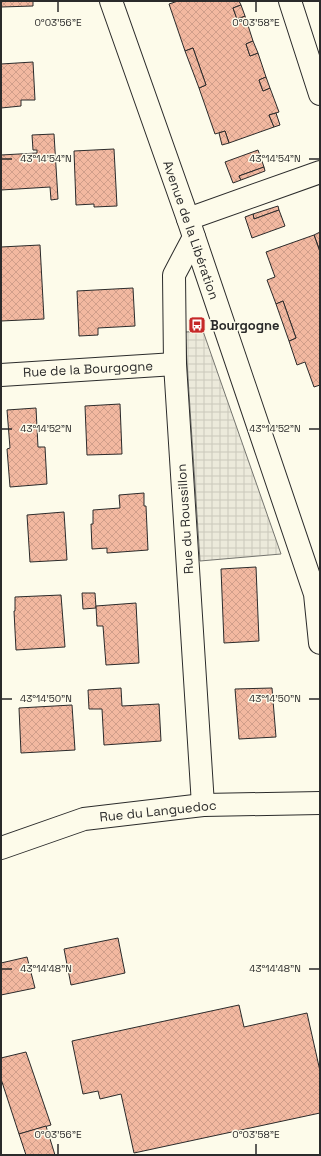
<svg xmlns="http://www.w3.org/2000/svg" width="321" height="1156" viewBox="0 0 321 1156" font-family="'Space Grotesk',sans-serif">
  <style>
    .plaza { fill: url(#plaza-grid); stroke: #74746e }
    .building { fill: url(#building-cross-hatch); stroke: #2b2b2b }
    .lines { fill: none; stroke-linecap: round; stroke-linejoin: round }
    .minor-casing { stroke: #2b2b2b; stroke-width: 24 }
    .minor { stroke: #fdfbea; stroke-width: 22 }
    .ticks { fill: none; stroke: #2b2b2b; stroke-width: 1.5 }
    .labels { text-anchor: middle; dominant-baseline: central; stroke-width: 3; stroke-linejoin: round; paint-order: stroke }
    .street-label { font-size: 13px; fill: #2b2b2b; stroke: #fdfbea }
    .poi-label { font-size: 13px; font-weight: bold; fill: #2b2b2b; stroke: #fdfbea; text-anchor: start }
    .ticks-label { font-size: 10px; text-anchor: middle; fill: #2b2b2b; stroke: #fdfbea; stroke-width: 3; stroke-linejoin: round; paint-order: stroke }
  </style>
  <defs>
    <pattern id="plaza-grid" width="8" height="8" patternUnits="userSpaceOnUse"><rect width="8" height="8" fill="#eceadb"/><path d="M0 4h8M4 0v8" fill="none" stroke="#cbc9bc"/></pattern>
    <pattern id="building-cross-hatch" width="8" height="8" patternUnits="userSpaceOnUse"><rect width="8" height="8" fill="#f2b8a0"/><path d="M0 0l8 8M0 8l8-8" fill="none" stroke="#d09e8a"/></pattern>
  </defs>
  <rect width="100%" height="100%" fill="#fdfbea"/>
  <path class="plaza" d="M203,331l78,223 -81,7 -15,-229z"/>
  <g class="building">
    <path d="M1,1h32v5l-32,1z"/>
    <path d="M178,1h61l2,4 -8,3 4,11 8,-3 8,25 -7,3 4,12 8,-3 8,24 -7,3 4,11 7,-3 9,24 -10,3 5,12 -45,16 -4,-12 -10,3 -16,-46 7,-3 -13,-37 -8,3 -16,-47z"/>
    <path d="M241,5l4,11 -8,3 -4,-11z"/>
    <path d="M253,41l5,12 -8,3 -4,-12z"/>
    <path d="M193,48l13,37 -7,3 -14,-37z"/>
    <path d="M33,62l2,38h-14v6l-20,2v-44z"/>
    <path d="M266,77l4,11 -7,3 -4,-11z"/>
    <path d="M276,113l4,12 -6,2 -5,-12z"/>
    <path d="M225,131l4,12 -7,2 -3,-12z"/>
    <path d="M54,134l4,65 -7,1 -1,-13 -49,3v-35l36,-2v-3h-4l-1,-15z"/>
    <path d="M114,149l3,57 -23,1v-3l-18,1 -2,-54z"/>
    <path d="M258,150l6,17 -25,9 2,4 -8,3 -8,-21z"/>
    <path d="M264,167l1,4 -24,9 -2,-4z"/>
    <path d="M278,206l1,4 -25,9 -1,-5z"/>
    <path d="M279,210l6,16 -33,12 -7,-21 8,-3 1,5z"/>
    <path d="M320,232v19l-6,-16z"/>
    <path d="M314,235l6,17v133l-6,2 -9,-25 -8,3 -8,-24 7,-3 -13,-37 -7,3 -9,-24 8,-3 -9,-25z"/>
    <path d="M40,245l4,74 -43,2v-74z"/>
    <path d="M133,288l2,38 -37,2v7l-19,1 -2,-45z"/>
    <path d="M283,301l13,37 -7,3 -13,-37z"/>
    <path d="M120,404l2,50 -35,1 -2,-49z"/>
    <path d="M36,408l2,39h7l2,37 -37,3 -3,-38 3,-1 -3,-38z"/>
    <path d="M144,493v13h2l2,44 -41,3v-5l-15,1 -1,-25h2v-14l27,-2 -1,-13z"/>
    <path d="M64,512l3,48 -37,2 -3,-47z"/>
    <path d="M256,567l3,74 -35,2 -3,-74z"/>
    <path d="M82,593h13l1,15 -13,1z"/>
    <path d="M61,595l4,52 -49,3 -2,-39h1v-14z"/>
    <path d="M136,603l3,60 -33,2 -3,-39h-6l-1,-20z"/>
    <path d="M121,688l1,18 37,-2 2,37 -57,4 -2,-36h-13l-1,-19z"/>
    <path d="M272,688l4,49 -37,2 -4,-50z"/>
    <path d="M72,705l3,45 -54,3 -2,-45z"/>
    <path d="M118,938l7,35 -54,12 -7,-36z"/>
    <path d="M27,957l8,31 -34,7v-32z"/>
    <path d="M239,1005l5,22 63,-14 13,58v42l-186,40 -13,-59 -21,5 -2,-8 -15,3 -11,-53z"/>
    <path d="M26,1052l25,73 -32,9 -18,-55v-21z"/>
    <path d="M46,1126l9,29h-29l-7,-21z"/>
  </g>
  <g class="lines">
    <g class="minor-casing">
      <g id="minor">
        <path d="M111,1l77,218 127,375 5,49"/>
        <path d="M290,1l30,93"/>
        <path d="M188,219l132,-47"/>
        <path d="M194,237l-20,38 1,89 28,441"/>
        <path d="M1,375l174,-11"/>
        <path d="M1,848l83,-29 119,-14 117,-2"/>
      </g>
    </g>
    <use href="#minor" class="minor"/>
  </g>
  <path class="ticks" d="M58,2v10M256,2v10M2,159h10M309,159h10M2,429h10M309,429h10M2,699h10M309,699h10M2,969h10M309,969h10M58,1144v10M256,1144v10"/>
  <defs>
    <g id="bus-square" transform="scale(0.9)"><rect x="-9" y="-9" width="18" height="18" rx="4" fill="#c62828" stroke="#fdfbea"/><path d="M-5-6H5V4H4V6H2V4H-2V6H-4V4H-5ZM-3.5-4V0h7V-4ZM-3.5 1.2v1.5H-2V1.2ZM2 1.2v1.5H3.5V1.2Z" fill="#fff"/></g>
  </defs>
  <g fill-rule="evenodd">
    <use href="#bus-square" x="197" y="325"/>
  </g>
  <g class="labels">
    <g class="street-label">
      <text transform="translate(191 230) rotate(71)">Avenue de la Libération</text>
      <text transform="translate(88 369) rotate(-3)">Rue de la Bourgogne</text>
      <text transform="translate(185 519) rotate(-94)">Rue du Roussillon</text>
      <text transform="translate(158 811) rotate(-6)">Rue du Languedoc</text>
    </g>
    <g class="poi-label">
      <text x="210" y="325">Bourgogne</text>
    </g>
  </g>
  <g class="ticks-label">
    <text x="58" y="26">0°03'56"E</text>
    <text x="256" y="26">0°03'58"E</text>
    <text x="46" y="162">43°14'54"N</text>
    <text x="275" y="162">43°14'54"N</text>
    <text x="46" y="432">43°14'52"N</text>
    <text x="275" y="432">43°14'52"N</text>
    <text x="46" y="702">43°14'50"N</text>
    <text x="275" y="702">43°14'50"N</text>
    <text x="46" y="972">43°14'48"N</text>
    <text x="275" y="972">43°14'48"N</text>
    <text x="58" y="1138">0°03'56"E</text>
    <text x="256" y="1138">0°03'58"E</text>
  </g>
  <rect width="321" height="1156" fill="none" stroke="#2b2b2b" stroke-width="4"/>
</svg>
